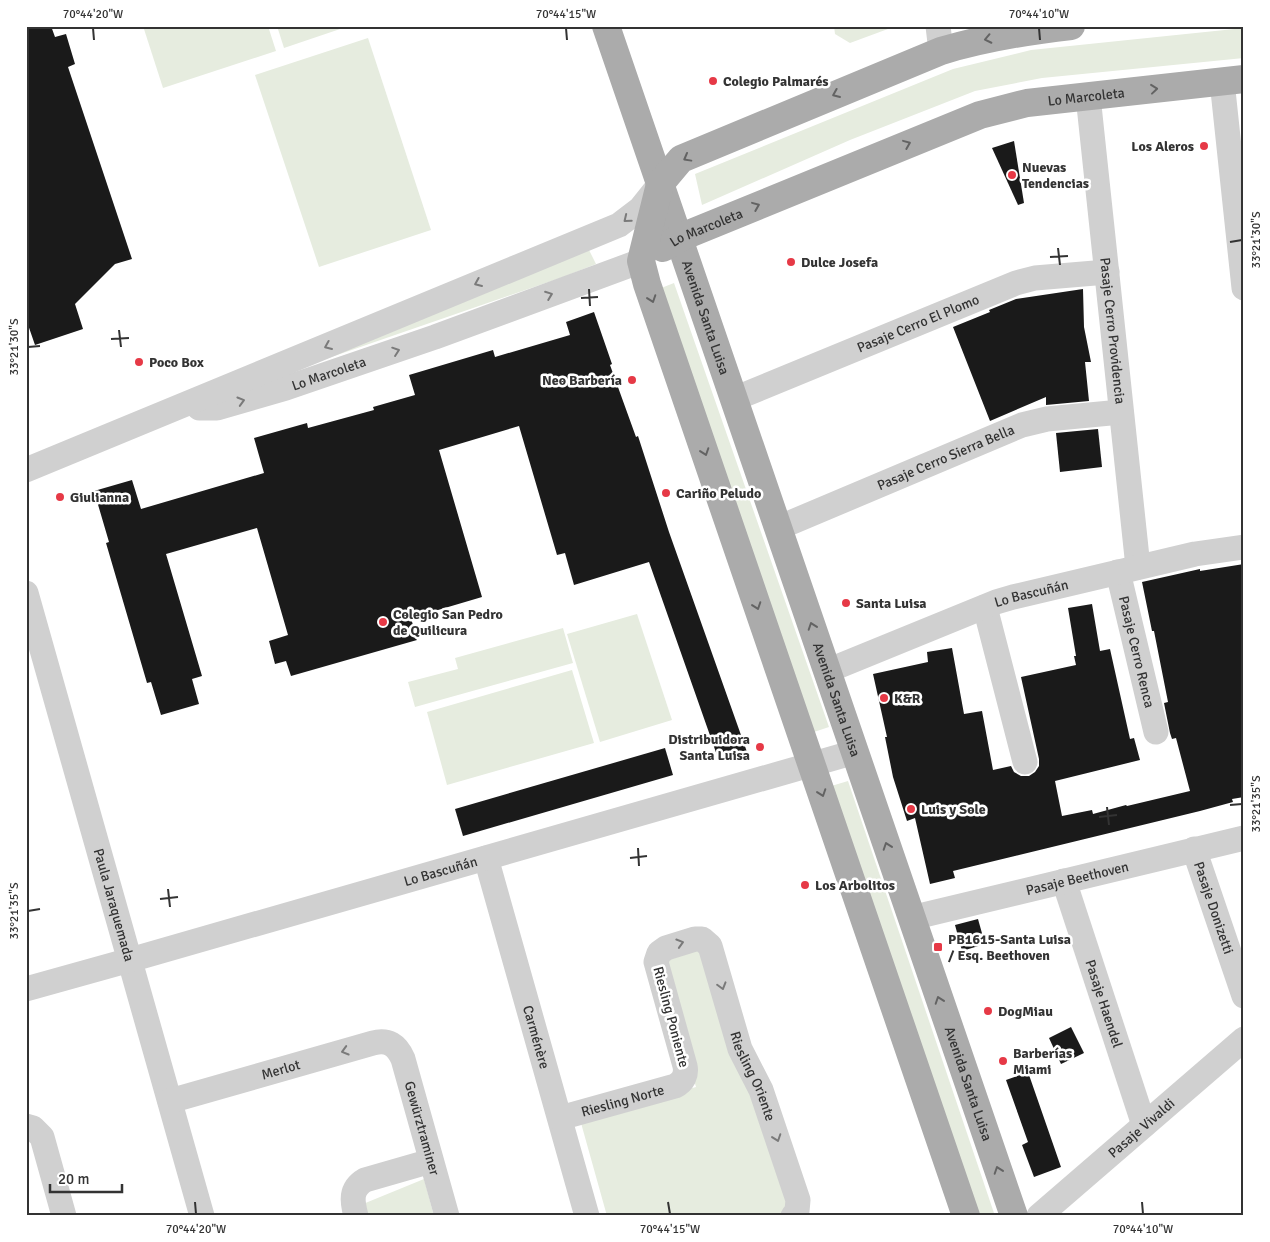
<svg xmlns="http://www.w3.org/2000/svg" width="1270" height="1242" viewBox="0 0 1270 1242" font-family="Signika,sans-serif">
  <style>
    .green { fill: #e6ecdf }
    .building { fill: #1a1a1a }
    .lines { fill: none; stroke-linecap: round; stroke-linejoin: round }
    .minor { stroke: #d0d0d0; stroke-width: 25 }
    .major { stroke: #ababab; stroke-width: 28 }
    .oneway { stroke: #636363 }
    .oneway2 { stroke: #7a7a7a }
    .ticks { fill: none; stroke: #333; stroke-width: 2 }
    .poi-dot { fill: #e63946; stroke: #fff; stroke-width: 2 }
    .labels { text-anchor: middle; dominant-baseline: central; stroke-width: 5; stroke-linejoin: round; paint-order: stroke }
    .poi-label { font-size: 14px; font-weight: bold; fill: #333; stroke: #fff; text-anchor: start }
    .street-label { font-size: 14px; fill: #333; stroke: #fff }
    .neatline { fill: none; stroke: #333; stroke-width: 2 }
    .ticks-label { font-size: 12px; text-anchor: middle; fill: #333 }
  </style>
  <rect width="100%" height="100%" fill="#fff"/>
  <g class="green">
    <path d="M143,26h125l8,25 -113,37z"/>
    <path d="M277,26h72l-65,22z"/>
    <path d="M834,26h62l-46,17 -15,-9z"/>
    <path d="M1244,28v30l-202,20 -67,13 -125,49 -148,65 -7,-31 258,-105 78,-19z"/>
    <path d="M368,38l63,192 -112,37 -64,-192z"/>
    <path d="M589,250l7,14 -33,13 -249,86z"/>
    <path d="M674,283l155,444 -18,6 -155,-443z"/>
    <path d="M637,614l35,106 -72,22 -33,-108z"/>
    <path d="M563,628l10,35 -158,44 -7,-25 50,-13 -3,-11z"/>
    <path d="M572,670l22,73 -147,42 -20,-73z"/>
    <path d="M848,781l147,435h-21l-146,-429z"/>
    <path d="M697,944l94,253 -7,15 -11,4h-166l-26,-93 2,-4 113,-32 -35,-127z"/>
    <path d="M424,1179l10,37h-68l-3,-12z"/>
  </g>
  <g class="building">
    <path d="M26,26h25l4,11 11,-3 9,30 -7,3 64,192 -17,5 -40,40 8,25 -48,16 -9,-26z"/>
    <path d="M1014,141l10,62 -6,2 -26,-57z"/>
    <path d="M1083,289l1,38 7,35h-6l4,39 -43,4v-8l-56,24 -37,-94 37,-15 -1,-2 27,-11z"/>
    <path d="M594,312l18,52 -2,1 26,72 2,-1 31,96 78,220 -28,9 -70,-199 -75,23 -9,-32 -8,2 -38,-129 -80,24 43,147 -71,21 6,22 -126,36 -5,-15 -11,3 -6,-23 19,-6 -31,-107 -91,26 36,122 -10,3 7,25 -38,11 -10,-33 -4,1 -41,-140 3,-1 -15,-51 38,-11 9,29 123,-36 -10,-35 53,-15 1,5 66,-18 -1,-3 42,-12 -6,-20 84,-25 2,7 75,-22 -4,-13z"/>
    <path d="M1098,429l4,38 -42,5 -4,-39z"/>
    <path d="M1244,564v233l-12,2 1,3 -33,9 -247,60 2,7 -25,6 -15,-66 -8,3 -14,-44 -8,-40h2l-14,-63 55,-12 -1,-10 25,-4 12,66 18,-3 11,59 18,-4 3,6 7,4h8l6,-4 4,-6v-7l-18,-82 55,-12 -2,-9h2l-8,-48 24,-4 8,47 10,-2 20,90 4,-1 6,22 -85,21 7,35 30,-6 1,4 33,-9 1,1 63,-15 -14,-53 -4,1 -2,-6 -6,-30 4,-1 -14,-71h-2l-10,-49 58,-13v2z"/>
    <path d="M665,748l8,27 -210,61 -8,-27z"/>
    <path d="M978,919l7,25 -23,7 -7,-26z"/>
    <path d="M1071,1027l13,26 -23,11 -12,-26z"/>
    <path d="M1028,1072l33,95 -27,10 -12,-32 6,-3 -22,-62z"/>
  </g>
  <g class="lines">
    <g class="minor">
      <path d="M938,26l3,25"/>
      <path d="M1222,81l22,207"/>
      <path id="s1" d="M1088,96l50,471"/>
      <path id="s2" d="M734,399l282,-116 19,-5 72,-6"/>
      <path id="s3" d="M199,408h18l69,-20 149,-51 206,-76"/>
      <path d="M26,470l593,-245 21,-16 20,-25"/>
      <path id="s4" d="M778,528l244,-103 25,-6 74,-7"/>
      <path id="s5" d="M1118,572l38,160"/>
      <path id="s6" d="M26,593l176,623"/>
      <path d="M985,607l40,155"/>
      <path id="s7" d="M827,671l169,-69 17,-5 182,-43 49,-7"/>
      <path id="s8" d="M1194,849l50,147"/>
      <path id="s9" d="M486,858l101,358"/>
      <path id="s10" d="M1064,881l80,244"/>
      <path id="s11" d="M911,918l333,-80"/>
      <path id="s12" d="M26,989l104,-29 725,-208"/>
      <path id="s13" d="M170,1101l203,-58c15,-4 24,2 30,16l44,157"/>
      <path id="s14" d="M560,1118l115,-32c8,-4 12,-11 10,-20l-29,-104 3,-9 7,-5 29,-9h7l8,7 30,103 21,41 37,110 -1,11 -4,5"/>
      <path d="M26,1126l7,2 9,9 22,79"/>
      <path d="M356,1216c-4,-15 -6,-27 9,-36l66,-19"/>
      <path id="s15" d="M1039,1216l205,-177"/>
    </g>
    <g class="major">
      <path id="s16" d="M606,26l408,1190"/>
      <path id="s17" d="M663,248l16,-10 301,-123 47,-12 217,-24"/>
      <path d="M966,1216l-319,-932 -6,-23 19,-77 21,-25 260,-108c43,-13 86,-20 130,-25"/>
    </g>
  </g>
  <defs><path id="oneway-chevron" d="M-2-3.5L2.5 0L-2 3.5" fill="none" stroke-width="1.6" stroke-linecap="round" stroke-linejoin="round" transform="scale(1.25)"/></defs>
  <g class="oneway">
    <use href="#oneway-chevron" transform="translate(988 39) rotate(168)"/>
    <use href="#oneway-chevron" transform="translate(1154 89) rotate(-6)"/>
    <use href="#oneway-chevron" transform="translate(836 94) rotate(157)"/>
    <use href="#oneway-chevron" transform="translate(907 144) rotate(-22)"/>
    <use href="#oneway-chevron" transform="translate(687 158) rotate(151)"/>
    <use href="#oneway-chevron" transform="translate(756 206) rotate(-22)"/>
    <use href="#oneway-chevron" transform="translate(652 299) rotate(71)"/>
    <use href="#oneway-chevron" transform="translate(705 452) rotate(71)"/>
    <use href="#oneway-chevron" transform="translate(757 606) rotate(71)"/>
    <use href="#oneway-chevron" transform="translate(812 626) rotate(-109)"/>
    <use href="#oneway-chevron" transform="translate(822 793) rotate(71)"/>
    <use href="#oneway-chevron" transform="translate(887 846) rotate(-109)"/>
    <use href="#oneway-chevron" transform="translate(939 1000) rotate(-109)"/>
    <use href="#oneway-chevron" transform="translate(998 1170) rotate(-109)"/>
  </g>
  <g class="oneway2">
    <use href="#oneway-chevron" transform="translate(627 219) rotate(141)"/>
    <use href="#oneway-chevron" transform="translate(478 283) rotate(157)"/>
    <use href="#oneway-chevron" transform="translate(549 295) rotate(-21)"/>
    <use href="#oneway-chevron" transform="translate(328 346) rotate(157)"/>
    <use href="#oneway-chevron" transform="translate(396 351) rotate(-19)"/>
    <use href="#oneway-chevron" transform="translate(241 401) rotate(-16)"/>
    <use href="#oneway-chevron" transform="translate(680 943) rotate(-17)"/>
    <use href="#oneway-chevron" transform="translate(722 986) rotate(74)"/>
    <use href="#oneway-chevron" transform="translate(345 1051) rotate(164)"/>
    <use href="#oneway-chevron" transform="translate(777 1138) rotate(71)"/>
  </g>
  <path class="ticks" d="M93,28l1,12M566,28l1,12M1039,28l1,12M1230,242l12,-2M1058,248l2,17M1050,257l18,-1M589,289l1,17M581,298l17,-1M119,330l2,17M111,339l18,-1M28,347l12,-1M1230,805l12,-1M1107,807l2,18M1099,817l18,-2M638,848l1,18M630,858l17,-2M168,889l2,18M160,899l18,-2M28,911l12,-2M195,1202l1,12M668,1202l2,12M1142,1202l1,12"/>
  <g class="poi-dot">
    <circle cx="713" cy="81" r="5"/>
    <circle cx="1204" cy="146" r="5"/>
    <circle cx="1012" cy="175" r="5"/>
    <circle cx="791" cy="262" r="5"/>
    <circle cx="139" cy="362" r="5"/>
    <circle cx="632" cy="380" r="5"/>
    <circle cx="666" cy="493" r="5"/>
    <circle cx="60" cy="497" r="5"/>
    <circle cx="846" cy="603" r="5"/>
    <circle cx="383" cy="622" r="5"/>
    <circle cx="884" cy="698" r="5"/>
    <circle cx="760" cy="747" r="5"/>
    <circle cx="911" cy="809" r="5"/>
    <circle cx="805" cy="885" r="5"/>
    <rect x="933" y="942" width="10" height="10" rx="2.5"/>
    <circle cx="988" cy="1011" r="5"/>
    <circle cx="1003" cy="1061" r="5"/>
  </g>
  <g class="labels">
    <g class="poi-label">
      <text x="723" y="81">Colegio Palmarés</text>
      <text x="1194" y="146" text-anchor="end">Los Aleros</text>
      <text x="1022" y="167">Nuevas<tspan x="1022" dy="16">Tendencias</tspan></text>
      <text x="801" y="262">Dulce Josefa</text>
      <text x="149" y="362">Poco Box</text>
      <text x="622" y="380" text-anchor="end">Neo Barbería</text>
      <text x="676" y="493">Cariño Peludo</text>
      <text x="70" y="497">Giulianna</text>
      <text x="856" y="603">Santa Luisa</text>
      <text x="393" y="614">Colegio San Pedro<tspan x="393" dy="16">de Quilicura</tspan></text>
      <text x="894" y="698">K&amp;R</text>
      <text x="750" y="739" text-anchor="end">Distribuidora<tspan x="750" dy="16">Santa Luisa</tspan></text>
      <text x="921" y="809">Luis y Sole</text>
      <text x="815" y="885">Los Arbolitos</text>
      <text x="948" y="939">PB1615-Santa Luisa<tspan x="948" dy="16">/ Esq. Beethoven</tspan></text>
      <text x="998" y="1011">DogMiau</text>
      <text x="1013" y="1053">Barberías<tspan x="1013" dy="16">Miami</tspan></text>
    </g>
    <g class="street-label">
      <text stroke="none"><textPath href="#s17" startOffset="452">Lo Marcoleta</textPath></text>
      <text stroke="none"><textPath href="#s17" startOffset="48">Lo Marcoleta</textPath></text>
      <text stroke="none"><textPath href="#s16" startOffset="308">Avenida Santa Luisa</textPath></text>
      <text stroke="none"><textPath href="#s2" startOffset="199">Pasaje Cerro El Plomo</textPath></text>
      <text stroke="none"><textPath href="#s1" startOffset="236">Pasaje Cerro Providencia</textPath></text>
      <text stroke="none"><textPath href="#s3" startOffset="135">Lo Marcoleta</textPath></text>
      <text stroke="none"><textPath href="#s4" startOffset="182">Pasaje Cerro Sierra Bella</textPath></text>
      <text stroke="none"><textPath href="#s7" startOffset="219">Lo Bascuñán</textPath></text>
      <text stroke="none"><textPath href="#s5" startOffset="82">Pasaje Cerro Renca</textPath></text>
      <text stroke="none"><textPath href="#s16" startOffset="712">Avenida Santa Luisa</textPath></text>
      <text stroke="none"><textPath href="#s12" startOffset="431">Lo Bascuñán</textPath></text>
      <text stroke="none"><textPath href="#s11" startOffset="171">Pasaje Beethoven</textPath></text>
      <text stroke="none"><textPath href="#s6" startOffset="324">Paula Jaraquemada</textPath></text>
      <text stroke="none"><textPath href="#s8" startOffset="62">Pasaje Donizetti</textPath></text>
      <text stroke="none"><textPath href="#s10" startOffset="129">Pasaje Haendel</textPath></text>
      <text transform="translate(671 1017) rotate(75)">Riesling Poniente</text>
      <text stroke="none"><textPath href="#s9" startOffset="186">Carménère</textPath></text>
      <text stroke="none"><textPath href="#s13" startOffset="115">Merlot</textPath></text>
      <text stroke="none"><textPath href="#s14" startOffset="455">Riesling Oriente</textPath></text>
      <text stroke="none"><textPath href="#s16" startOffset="1118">Avenida Santa Luisa</textPath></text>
      <text stroke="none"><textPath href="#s14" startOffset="65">Riesling Norte</textPath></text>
      <text stroke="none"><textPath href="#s15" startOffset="135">Pasaje Vivaldi</textPath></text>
      <text stroke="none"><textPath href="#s13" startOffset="321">Gewürztraminer</textPath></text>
    </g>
  </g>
  <rect width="1270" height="1242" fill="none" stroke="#ffffff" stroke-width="55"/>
  <path d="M50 1184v8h72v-8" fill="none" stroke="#333333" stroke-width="2.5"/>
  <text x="58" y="1184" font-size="15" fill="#333333" stroke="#ffffff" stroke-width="4" paint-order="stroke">20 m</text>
  <rect x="28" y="28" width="1214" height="1186" class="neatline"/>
  <g class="ticks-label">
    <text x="93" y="18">70°44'20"W</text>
    <text x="566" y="18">70°44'15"W</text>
    <text x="1039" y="18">70°44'10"W</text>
    <text transform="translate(1256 240) rotate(-90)" y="4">33°21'30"S</text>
    <text transform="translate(14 347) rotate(-90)" y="4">33°21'30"S</text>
    <text transform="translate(1256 804) rotate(-90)" y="4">33°21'35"S</text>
    <text transform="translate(14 911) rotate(-90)" y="4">33°21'35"S</text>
    <text x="196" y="1233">70°44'20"W</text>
    <text x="670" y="1233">70°44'15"W</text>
    <text x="1143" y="1233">70°44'10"W</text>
  </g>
</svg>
